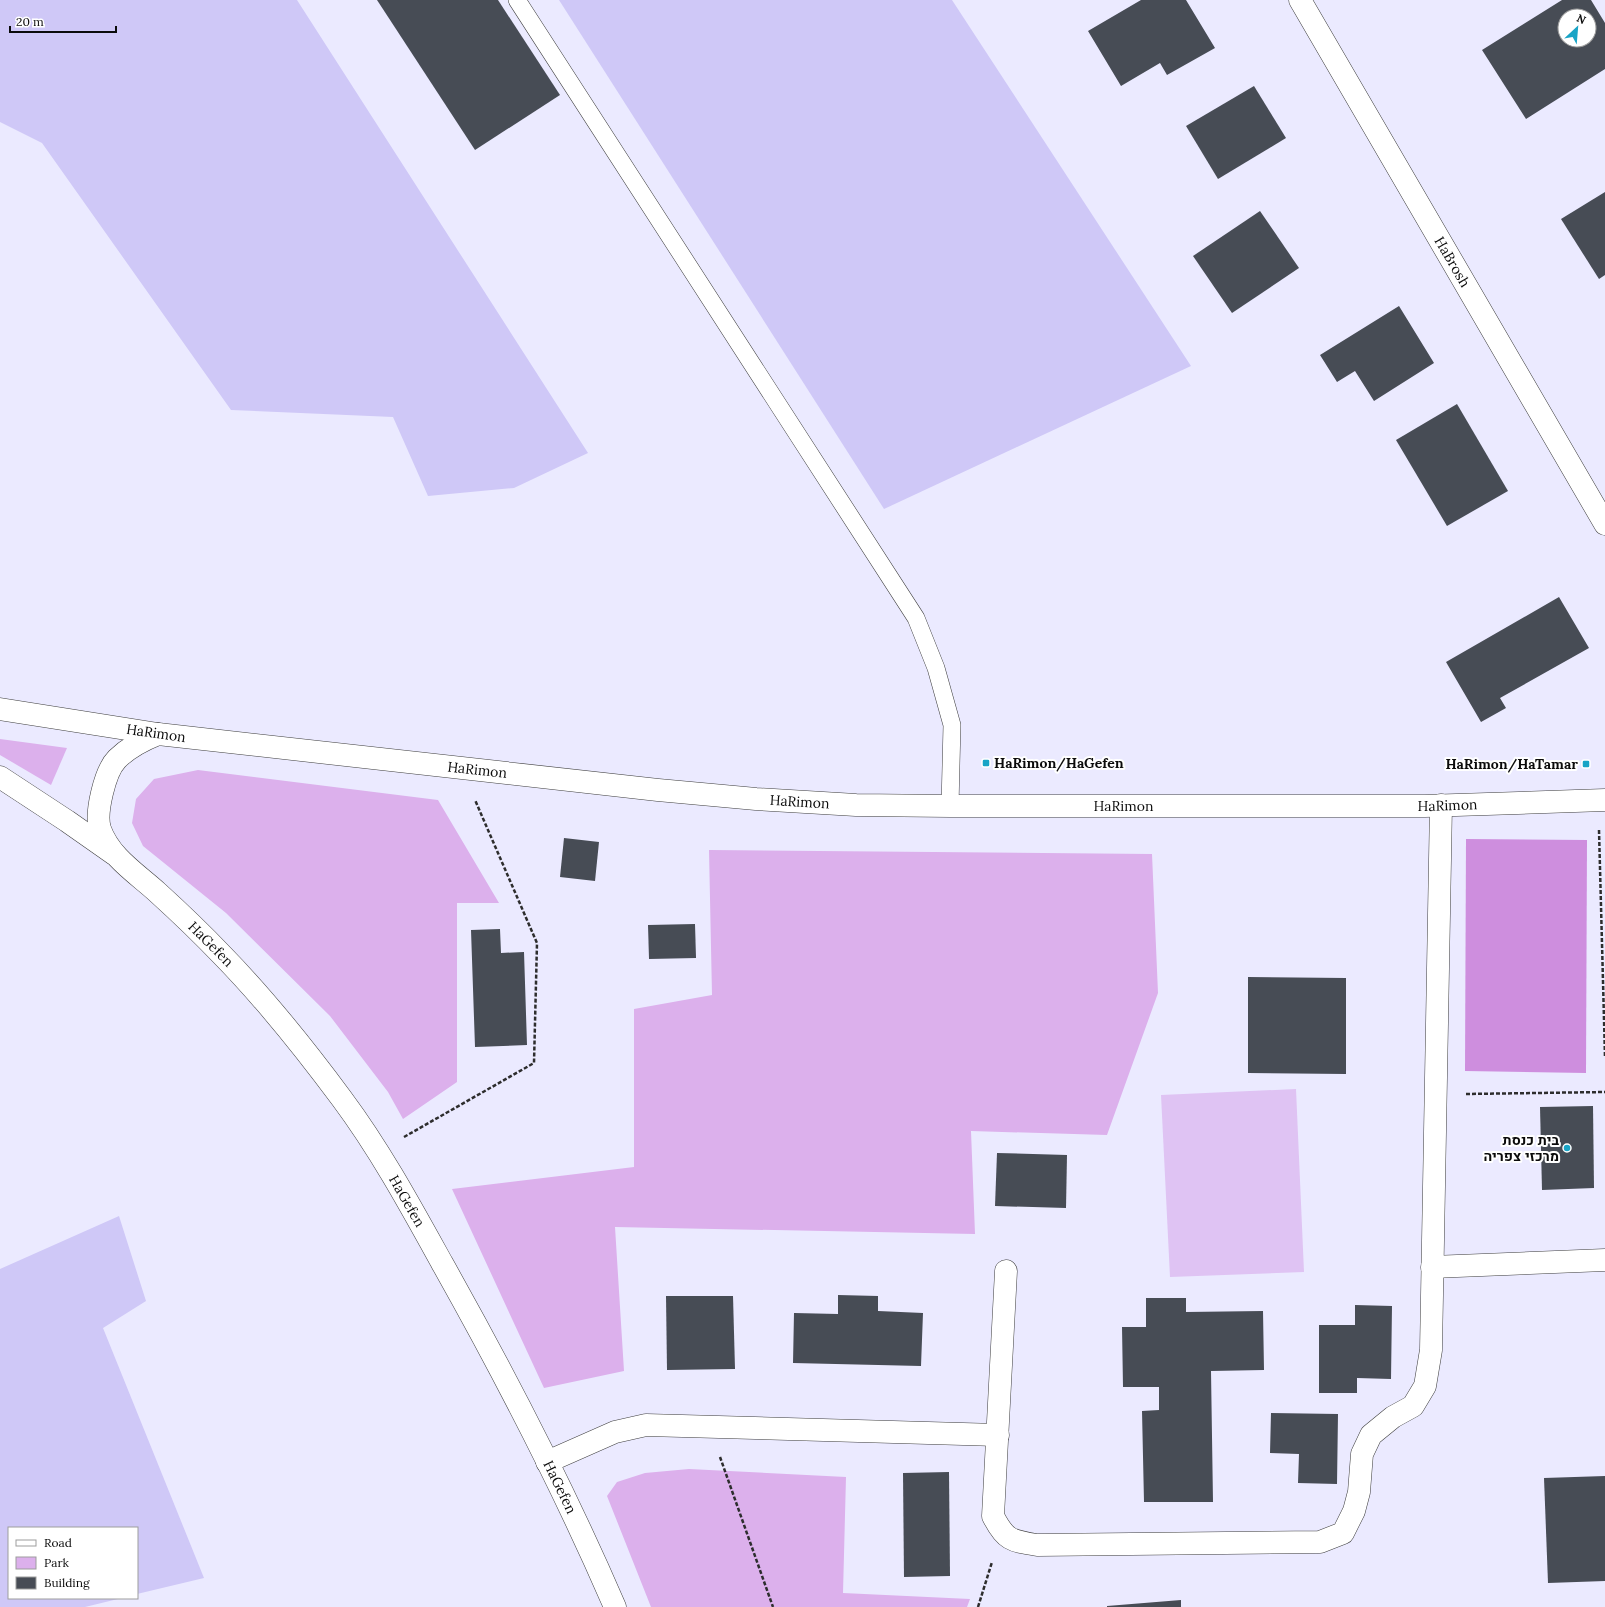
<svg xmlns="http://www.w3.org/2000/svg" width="1605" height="1607" viewBox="0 0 1605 1607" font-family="Lora,Heebo,serif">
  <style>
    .farmland { fill: #cfc8f7 }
    .green { fill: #dcb0ec }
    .forest { fill: #ce8ede }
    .pitch { fill: #dfc3f3 }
    .building { fill: #474c55; fill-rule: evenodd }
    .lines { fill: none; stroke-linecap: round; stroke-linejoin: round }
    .service-casing { stroke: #3e3e3e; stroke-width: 18 }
    .minor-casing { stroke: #3e3e3e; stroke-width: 23 }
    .tertiary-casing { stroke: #3e3e3e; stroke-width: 23 }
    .path { stroke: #2d2d2d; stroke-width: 2.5; stroke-dasharray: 4 2; stroke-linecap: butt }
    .service { stroke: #fff; stroke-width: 17 }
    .minor { stroke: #fff; stroke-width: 22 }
    .tertiary { stroke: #fff; stroke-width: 22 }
    .poi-dot { fill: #19a4c6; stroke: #fff; stroke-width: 1.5 }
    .labels { text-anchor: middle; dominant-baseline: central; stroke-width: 4; stroke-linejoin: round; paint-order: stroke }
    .street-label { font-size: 14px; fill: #0b0b0b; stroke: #fff }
    .poi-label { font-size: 14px; font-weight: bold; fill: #0b0b0b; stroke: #fff; text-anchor: end }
  </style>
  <rect width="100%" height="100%" fill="#ebeaff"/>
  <g class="farmland">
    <path d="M0,0h297l291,453 -74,35 -86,8 -35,-79 -162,-7 -189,-267 -42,-21z"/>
    <path d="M559,0h393l239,366 -307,143z"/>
    <path d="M119,1216l27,85 -43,27 101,250 -67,16v-66h-128v70h113l-37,9h-85v-338z"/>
  </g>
  <g class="green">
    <path d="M0,739l67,9 -16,37 -51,-30z"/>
    <path d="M198,770l240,30 61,103h-42v179l-54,37 -15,-27 -58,-76 -104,-103 -83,-67 -11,-23 4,-24 18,-20z"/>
    <path d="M709,850l443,4 6,139 -51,142 -136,-4 4,103 -360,-7 9,144 -80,17 -92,-199 182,-22v-158l78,-14z"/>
    <path d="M689,1469l157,8 -3,116 127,6 -3,8h-316l-44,-111 10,-14 28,-9z"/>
  </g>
  <path class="forest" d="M1466,839l121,1 -1,233 -121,-2z"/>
  <path class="pitch" d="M1296,1089l8,183 -134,5 -9,-182z"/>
  <g class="building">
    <path d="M377,0h121l62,95 -85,55z"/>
    <path d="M1141,0h45l29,48 -48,27 -7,-12 -39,23 -33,-55z"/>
    <path d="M1562,0h29l14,23v46l-79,50 -44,-69zM1565,16h24v24h-24z"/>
    <path d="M1254,86l32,52 -68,41 -32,-53z"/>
    <path d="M1605,192v83l-6,4 -38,-60z"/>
    <path d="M1260,211l39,57 -67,45 -39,-57z"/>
    <path d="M1399,306l35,57 -60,38 -19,-30 -18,11 -17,-27z"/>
    <path d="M1457,404l51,87 -61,35 -51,-86z"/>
    <path d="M1559,597l30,51 -89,50 6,10 -25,14 -35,-60z"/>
    <path d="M564,838l35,4 -4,39 -35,-4z"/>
    <path d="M695,924l1,34 -47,1 -1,-34z"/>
    <path d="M500,929l1,24 23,-1 3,93 -52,2 -4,-117z"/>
    <path d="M1248,977l98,1v96l-98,-1z"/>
    <path d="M1593,1106l1,82 -52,2 -2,-83z"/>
    <path d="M997,1153l70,2 -1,53 -71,-2z"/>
    <path d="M838,1295l40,1v15l45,2 -2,53 -128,-3 1,-50 44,1z"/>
    <path d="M666,1296h67l2,73 -68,1z"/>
    <path d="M1146,1298h40v14l77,-1 1,59 -53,1 2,131h-69l-2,-91 17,-1v-23h-36l-1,-60h24z"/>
    <path d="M1355,1305l37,1 -1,73 -34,-1v15h-38v-68h36z"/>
    <path d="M1271,1413l67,1 -1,70 -39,-1 1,-29 -29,-1z"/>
    <path d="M949,1472l1,104 -46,1 -1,-104z"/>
    <path d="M1605,1476v105l-57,2 -4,-105z"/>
    <path d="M1181,1600v7h-74v-1z"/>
  </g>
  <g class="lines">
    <g class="service-casing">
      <path id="service" d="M517,0l399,618 20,50 16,57 -2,81"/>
    </g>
    <g class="minor-casing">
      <g id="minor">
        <path id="s1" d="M1300,0l305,524"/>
        <path d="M0,709l158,25"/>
        <path d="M0,777l67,44 47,33"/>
        <path d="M1432,1267l173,-7"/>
        <path d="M1006,1271l-13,245c12,24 18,25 44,29l283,-3 23,-9 11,-22 5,-19 3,-38 9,-19 22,-18 20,-11 12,-20 6,-36 10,-545"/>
        <path d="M547,1462l68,-30 31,-7 352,10"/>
      </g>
    </g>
    <g class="tertiary-casing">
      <g id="tertiary">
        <path id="s2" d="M615,1607c-51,-118 -110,-232 -173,-344 -31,-56 -62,-113 -100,-164 -37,-50 -76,-99 -120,-144 -21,-22 -43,-43 -65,-63 -21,-19 -47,-35 -57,-63 -5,-16 5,-58 17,-70 12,-12 26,-19 41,-25l500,56 98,9 100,6 94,1h475l180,-6"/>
      </g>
    </g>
    <g class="path">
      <path d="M1599,830l6,227"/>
      <path d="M1466,1094l139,-2"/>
      <path d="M404,1137l130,-74 3,-120 -62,-143"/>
      <path d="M720,1457l53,150"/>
      <path d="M978,1607l14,-45"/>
    </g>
    <use href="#service" class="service"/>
    <use href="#minor" class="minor"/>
    <use href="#tertiary" class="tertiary"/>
  </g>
  <g class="poi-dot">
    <rect x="982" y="759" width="8" height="8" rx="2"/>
    <rect x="1582" y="760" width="8" height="8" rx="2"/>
    <circle cx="1567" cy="1148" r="4"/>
  </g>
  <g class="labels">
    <g class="street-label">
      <text stroke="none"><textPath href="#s1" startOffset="303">HaBrosh</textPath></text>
      <text transform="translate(156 733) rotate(8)">HaRimon</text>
      <text stroke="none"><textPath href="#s2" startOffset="1385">HaRimon</textPath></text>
      <text stroke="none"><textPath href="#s2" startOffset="1709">HaRimon</textPath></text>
      <text stroke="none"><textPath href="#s2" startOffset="2357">HaRimon</textPath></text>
      <text stroke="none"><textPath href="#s2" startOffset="2033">HaRimon</textPath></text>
      <text transform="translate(211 944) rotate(45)">HaGefen</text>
      <text transform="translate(407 1201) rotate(60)">HaGefen</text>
      <text transform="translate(560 1487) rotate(64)">HaGefen</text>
    </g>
    <g class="poi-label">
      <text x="994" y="763" text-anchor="start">HaRimon/HaGefen</text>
      <text x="1578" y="764">HaRimon/HaTamar</text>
      <text x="1559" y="1140">בית כנסת<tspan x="1559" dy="16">מרכזי צפריה</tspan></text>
    </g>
  </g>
  <rect x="8" y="1527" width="130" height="72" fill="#ffffff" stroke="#9d9d9d"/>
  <rect x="16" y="1540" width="20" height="6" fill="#ffffff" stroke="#9d9d9d"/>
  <text x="44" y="1547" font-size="12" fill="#0b0b0b">Road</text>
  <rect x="16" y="1557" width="20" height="12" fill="#dcb0ec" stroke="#9d9d9d"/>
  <text x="44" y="1567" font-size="12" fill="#0b0b0b">Park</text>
  <rect x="16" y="1577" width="20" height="12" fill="#474c55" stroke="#9d9d9d"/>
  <text x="44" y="1587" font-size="12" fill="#0b0b0b">Building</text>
  <g transform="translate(1577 28) rotate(26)"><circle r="19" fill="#ffffff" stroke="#9d9d9d"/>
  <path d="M0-3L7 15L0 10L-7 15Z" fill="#19a4c6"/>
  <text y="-6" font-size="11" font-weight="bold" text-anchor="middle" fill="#0b0b0b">N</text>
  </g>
  <path d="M10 26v6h106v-6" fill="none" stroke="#0b0b0b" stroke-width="2"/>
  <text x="16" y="26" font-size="12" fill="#0b0b0b" stroke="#ffffff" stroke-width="3" paint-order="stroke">20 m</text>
</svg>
